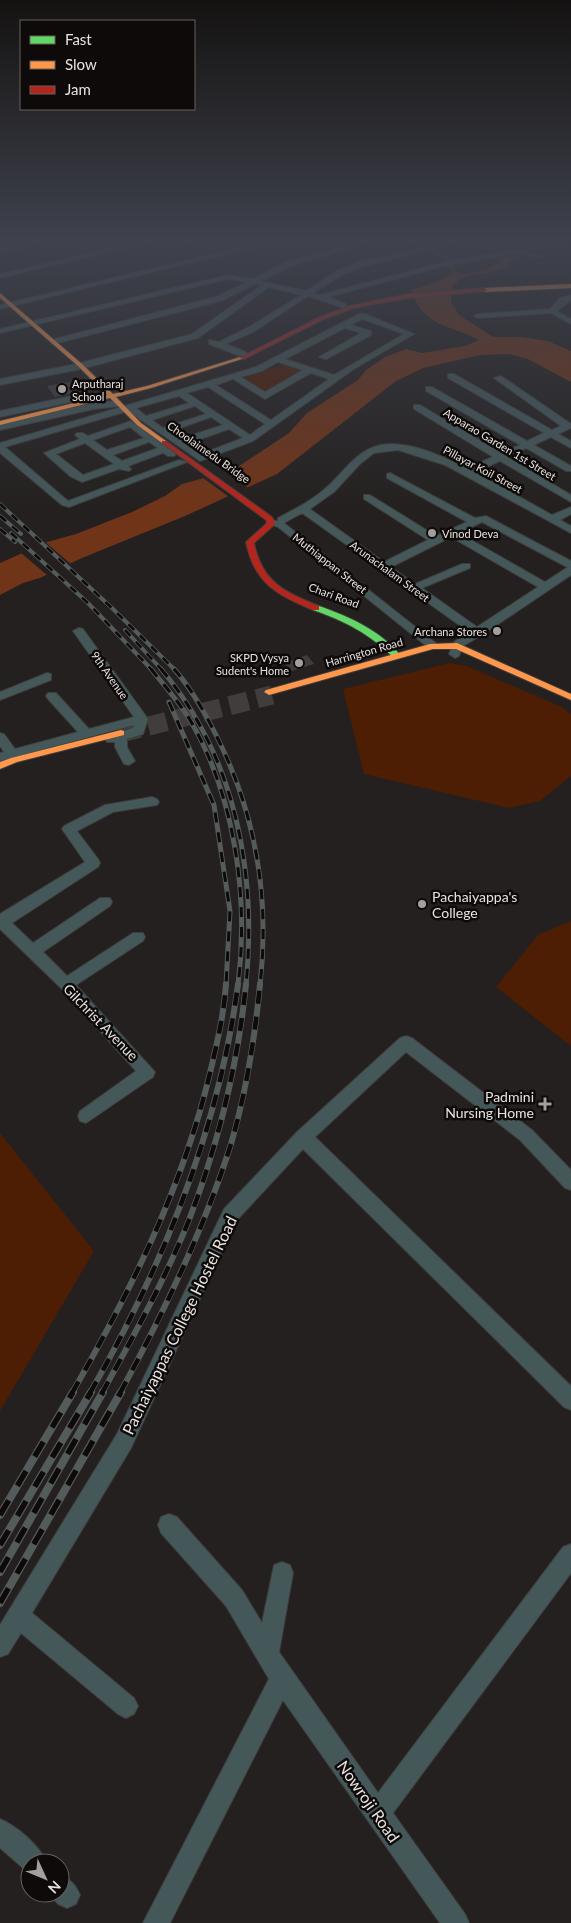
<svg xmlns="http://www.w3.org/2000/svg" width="571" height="1923" viewBox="0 0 571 1923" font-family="Lato,sans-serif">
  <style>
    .green { fill: #4d1d04 }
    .water { fill: #703418 }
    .pier { fill: #24201f }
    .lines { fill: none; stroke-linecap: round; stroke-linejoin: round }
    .canal { fill: #703418; fill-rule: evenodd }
    .building { fill: #403c3a }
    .secondary-tunnel { stroke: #413d3c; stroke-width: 19; stroke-dasharray: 19 9; stroke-linecap: butt }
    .street-casing { stroke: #3f3c3b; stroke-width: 2 }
    .fast-casing { stroke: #3f3c3b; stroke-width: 2 }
    .slow-casing { stroke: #3f3c3b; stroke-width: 2 }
    .jam-casing { stroke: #3f3c3b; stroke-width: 2 }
    .street { fill: #445859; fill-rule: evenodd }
    .fast { fill: #63d668; fill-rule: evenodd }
    .slow { fill: #ff974d; fill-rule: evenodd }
    .jam { fill: #b3261e; fill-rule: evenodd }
    .rail-far3-casing { stroke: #545c5b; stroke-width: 4 }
    .rail-far2-casing { stroke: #545c5b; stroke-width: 5 }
    .rail-far1-casing { stroke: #545c5b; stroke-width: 6 }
    .rail-casing { stroke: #545c5b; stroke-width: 8 }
    .rail-far3 { stroke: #0d0a09; stroke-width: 2.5; stroke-dasharray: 8; stroke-linecap: butt }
    .rail-far2 { stroke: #0d0a09; stroke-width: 3; stroke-dasharray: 10; stroke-linecap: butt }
    .rail-far1 { stroke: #0d0a09; stroke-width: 4.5; stroke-dasharray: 13; stroke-linecap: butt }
    .rail { stroke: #0d0a09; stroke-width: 5.5; stroke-dasharray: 17; stroke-linecap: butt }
    .poi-dot { fill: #a39f9c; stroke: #0d0a09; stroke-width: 2 }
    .labels { text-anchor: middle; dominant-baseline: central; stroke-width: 5; stroke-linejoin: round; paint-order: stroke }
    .far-poi-label { font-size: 11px; fill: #e8e3e0; stroke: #0d0a09; text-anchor: start }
    .far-street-label { font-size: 11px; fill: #e8e3e0; stroke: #0d0a09 }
    .poi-label { font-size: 14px; fill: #e8e3e0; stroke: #0d0a09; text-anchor: start }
    .street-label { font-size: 14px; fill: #e8e3e0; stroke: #0d0a09 }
    .near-street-label { font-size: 16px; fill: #e8e3e0; stroke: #0d0a09 }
  </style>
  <rect width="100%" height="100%" fill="#24201f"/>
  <g class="green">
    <path d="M285,364l22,7 -40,22 -23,-15z"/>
    <path d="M450,663l16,3 96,41 9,7v62l-31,25 -31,7 -145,-34 -21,-85z"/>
    <path d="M571,921v125l-75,-59 42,-52z"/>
    <path d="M0,1133l94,118 -94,160z"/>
  </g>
  <path class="water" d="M507,255v11c-16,10 -28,6 -43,11 -4,2 -9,7 -12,10l-1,15 8,13 34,22h28l27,4 23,10v31l-43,-23 -19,-5 -29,1 -57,13 -27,13 -119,93 -92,42 -103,42 -42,20 -17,5 -23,12v-32l47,-21 29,-8 56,-22 33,-16 17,-12 51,-14 56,-37 18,-20 51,-33 8,-10 19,-13 21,-8 16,4 43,-7 14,-6c-31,-17 -54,-11 -68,-50l24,-7 21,-12 7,4c17,-4 32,-6 44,-20z"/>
  <g class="pier">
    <path d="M224,470l27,20 -19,9 -33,-24z"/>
    <path d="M43,540l29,25 -24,11 -28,-24z"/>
  </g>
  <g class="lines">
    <g class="canal">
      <path d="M405,240h9l35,17 10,22h-4l-11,-20z"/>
      <path d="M541,240h8l-56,31 -5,-1z"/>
    </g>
  </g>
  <g class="building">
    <path d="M69,382l8,10 -22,5 -8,-11z"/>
    <path d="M307,655l7,9 -22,7 -8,-8z"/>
  </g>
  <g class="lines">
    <path class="secondary-tunnel" d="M121,733l151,-38"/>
    <g class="street-casing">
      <g id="street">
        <path d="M34,240h13l-47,13v-4z"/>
        <path d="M144,240h14l-158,38v-4z"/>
        <path d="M182,240h13l6,3 -4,2z"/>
        <path d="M271,240h13l-284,69v-4z"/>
        <path d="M363,240h12l-83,26 -31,15 45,10 32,-21 18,-7 96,-23h14l-104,27 -18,7 -31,19 7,2 120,-32 77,-14 26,7 -4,2 -22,-5 -76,14 -113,30 18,7 1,2 -4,2 -35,-12 -53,35 -29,13 20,8v4h-6l-31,-12v-4l10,2 30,-15 52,-32 -32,-8 -71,51 -117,31 -81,16v-6l76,-15 116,-30 70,-49 -7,-1 -34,17 -167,43h-3v-4l164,-43 32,-15 -19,-3 -228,54v-4l228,-54 25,4 33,-17z"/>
        <path d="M571,295v5l-14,11 14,8v5l-20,-11 -73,5 -4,-2 4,-2 72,-5 10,-11z"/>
        <path d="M359,314h6l49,20 -60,35 -101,72 -53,20 -72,-50 -123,36 63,54 111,-41 8,2 -118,45 -7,-2 -62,-52v-10l256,-76zM362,319l42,15 -70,41 -49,-16 60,-31 16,5 -42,24 7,2 45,-24v-4l-20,-6zM278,362l25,8 -38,22 -24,-15 21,-6zM311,373l18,6 -58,41 -55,-35 17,-6 32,20zM208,387l57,37 -15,11 -63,-42zM179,396l10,7 -43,13 -10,-8zM195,406l11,8 -43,14 -11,-8zM211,417l12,8 -43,14 -11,-7zM229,429l14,9 -42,16 -15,-10z"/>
        <path d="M448,374h6l98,56 9,-4 -67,-48 7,-2 70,48v4l-13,6 13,7v7l-20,-11 -17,8 37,21v5h-5l-40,-23 -19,9 64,38v7l-71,-41 -25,11 77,43 19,-8v7l-11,6 11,6v7l-126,-68 -47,-15 -24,3 -14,11 -26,28 -24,17 74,53 44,-22 -64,-41v-4h6l66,41 31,-14 -80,-44v-4l3,-1 85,45 11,-2 85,45v14l-89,60 -19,11 -4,10 -4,2 -6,-4 5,-12 15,-10 -167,-119 -18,10 153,121v4h-8l-151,-121 -12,-4 5,-3 7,1v-3c17,-9 35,-18 49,-31 14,-12 25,-30 42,-38 29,-15 72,7 98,19l26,-11 -79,-48v-4h6l81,48 19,-8 -94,-54v-4h6l95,54 17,-8 -96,-55zM482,522l85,45h1l-23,15 -86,-49zM451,537l87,50 -61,40 -55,-39 48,-20v-4h-8l-47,20 -24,-17z"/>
        <path d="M77,395l14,-1 4,3 -95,20v-6z"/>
        <path d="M117,401l4,3 -1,2 -26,3 -94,21v-6l94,-21z"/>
        <path d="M131,421l45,33 -2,2h-6l-5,-3 -35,13 3,3 -2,2 -10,-2 -37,13 -12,-6 -26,-23 36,-14 -5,-4 2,-2h6l5,3zM130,427l14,11 -37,12 -14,-10zM149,442l9,6 -36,13 -9,-6zM85,443l29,21 -31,11 -27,-21z"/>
        <path d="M79,628l4,1 65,90 -5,15 -16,5v8l8,14 -6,4 -5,-1 -9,-17v-5h-8l-2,-3 2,-3 26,-8 1,-3 -134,36v-8l4,-1 -4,-6v-13l4,1 11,15 63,-17 -30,-33 -2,-3 2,-3h8l33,36 45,-12 -61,-86z"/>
        <path d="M47,673l4,1v6l-51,20v-8z"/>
        <path d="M152,797l5,2 2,3 -2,3 -44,7 -36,19 21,28 2,4 -2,4 -86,56 21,20 67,-45h10l2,4 -2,4 -67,46 24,24 66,-43h10l2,4 -2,4 -67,44 79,87 -2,5 -67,46 -6,-2 -2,-5 2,-5 56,-40 -75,-83 -61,-59v-15l85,-52 -23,-33 2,-3 41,-21z"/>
        <path d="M406,1036l6,2 120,92 39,40v20l-6,-2 -45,-48 -114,-88 -91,85 256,249v24l-7,-3 -261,-258 -67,72 -105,227 -99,165 102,85 4,8 -4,8 -8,4 -8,-4 -97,-81 -13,21 -8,3v-32l117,-191 107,-225 73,-77 103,-94z"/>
        <path d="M169,1514l8,3 65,73 20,33 12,-58 8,-3 8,3 3,8 -14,79 99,141 185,-246 8,-3v29l-178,240 72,101 4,9h-29l-157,-223 -113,223h-27l126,-244 -43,-73 -65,-73 -3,-8 3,-8z"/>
        <path d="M0,1819c17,7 40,27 47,44h-17v11l-30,-26z"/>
        <path d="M60,1875c11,5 15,9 20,20l-4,9 -9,4 -9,-4 -9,-11h11z"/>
      </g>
    </g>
    <g class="fast-casing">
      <path id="fast" d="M313,606h6c31,11 61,24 82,50l-4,3 -3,-1c-24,-24 -49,-37 -81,-48z"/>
    </g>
    <g class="slow-casing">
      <g id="slow">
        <path d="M571,284v4l-86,4 -3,-2 3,-2z"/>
        <path d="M0,293l82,71 31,30 34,-8 93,-29 5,1 -94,30 -35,9 25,26 25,18v2h-4l-25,-18 -27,-27 -110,27v-4l107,-26 -29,-29 -78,-68z"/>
        <path d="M457,643l114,51v6l-115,-51h-23l-164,46 -5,-3 2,-2 164,-46z"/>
        <path d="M121,730l3,1v4l-107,27 -17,7v-7l11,-4z"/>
      </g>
    </g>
    <g class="jam-casing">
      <g id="jam">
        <path d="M485,288l2,3 -79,7 -54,10 -30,11 -80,40 -5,-1 81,-41 30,-11 58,-12z"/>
        <path d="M162,441h4l106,76 3,6 -1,2 -20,18c8,39 30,49 65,63v4h-6c-36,-15 -59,-27 -67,-68l21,-19 -1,-3 -104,-77z"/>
      </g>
    </g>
    <use href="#street" class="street"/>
    <use href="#fast" class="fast"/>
    <use href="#slow" class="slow"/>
    <use href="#jam" class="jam"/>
    <g class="rail-far3-casing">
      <g id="rail-far3">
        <path d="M0,504l113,105 62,61"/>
        <path d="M0,516l21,18"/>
        <path d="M0,529l15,13"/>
        <path d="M11,533l77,70 64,67"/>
        <path d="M125,630l37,40"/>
      </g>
    </g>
    <g class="rail-far2-casing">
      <g id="rail-far2">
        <path d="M151,669c13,16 28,33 39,51 45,76 59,178 48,265"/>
        <path d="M161,669c75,88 96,204 85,316"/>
        <path d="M174,669c18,20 31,44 43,68 39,78 53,161 43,248"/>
        <path d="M169,702l45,103 16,106 -4,74"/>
      </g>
    </g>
    <g class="rail-far1-casing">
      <g id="rail-far1">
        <path d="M72,1393c58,-101 111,-206 138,-320 7,-30 14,-58 16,-89"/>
        <path d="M90,1393c73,-127 129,-263 148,-409"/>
        <path d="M102,1393c31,-56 63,-113 87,-173 29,-75 49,-157 57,-236"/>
        <path d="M120,1393c43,-79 84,-163 111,-249 15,-51 24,-107 29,-160"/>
      </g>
    </g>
    <g class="rail-casing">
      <g id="rail">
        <path d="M0,1515l73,-123"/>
        <path d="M0,1545l91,-153"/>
        <path d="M0,1572l103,-180"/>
        <path d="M0,1603l121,-211"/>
      </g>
    </g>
    <use href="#rail-far3" class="rail-far3"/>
    <use href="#rail-far2" class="rail-far2"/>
    <use href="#rail-far1" class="rail-far1"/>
    <use href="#rail" class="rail"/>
  </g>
  <linearGradient id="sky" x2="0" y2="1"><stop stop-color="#141211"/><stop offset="0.47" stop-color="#3f424d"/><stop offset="1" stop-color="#3f424d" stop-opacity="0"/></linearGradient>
  <rect width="571" height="510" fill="url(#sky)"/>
  <g class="poi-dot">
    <circle cx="62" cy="389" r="5"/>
    <circle cx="432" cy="533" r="5"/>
    <circle cx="497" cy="631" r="5"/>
    <circle cx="299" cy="663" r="5"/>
    <circle cx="422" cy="904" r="5"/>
    <path d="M542.5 1096.5h5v5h5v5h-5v5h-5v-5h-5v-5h5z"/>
  </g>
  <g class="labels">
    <g class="far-poi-label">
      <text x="72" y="383">Arputharaj<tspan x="72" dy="13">School</tspan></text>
      <text x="442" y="533">Vinod Deva</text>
      <text x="487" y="631" text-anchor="end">Archana Stores</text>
      <text x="289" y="657" text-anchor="end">SKPD Vysya<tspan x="289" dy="13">Sudent's Home</tspan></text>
    </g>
    <g class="far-street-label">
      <text transform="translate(500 444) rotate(31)">Apparao Garden 1st Street</text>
      <text transform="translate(209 452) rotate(35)">Choolaimedu Bridge</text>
      <text transform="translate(483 469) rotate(28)">Pillayar Koil Street</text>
      <text transform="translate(330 563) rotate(38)">Muthiappan Street</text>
      <text transform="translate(390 571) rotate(36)">Arunachalam Street</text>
      <text transform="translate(334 595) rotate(20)">Chari Road</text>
      <text transform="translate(364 652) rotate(-16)">Harrington Road</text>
      <text transform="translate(110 675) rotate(55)">9th Avenue</text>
    </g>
    <g class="poi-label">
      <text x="432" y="896">Pachaiyappa's<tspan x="432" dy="16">College</tspan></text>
      <text x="534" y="1096" text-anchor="end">Padmini<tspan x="534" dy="16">Nursing Home</tspan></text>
    </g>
    <g class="street-label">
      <text transform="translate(101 1022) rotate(46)">Gilchrist Avenue</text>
    </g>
    <g class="near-street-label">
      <text transform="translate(179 1325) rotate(-64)">Pachaiyappas College Hostel Road</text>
      <text transform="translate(369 1801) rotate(55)">Nowroji Road</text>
    </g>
  </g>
  <rect x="20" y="20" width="175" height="90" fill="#0d0a09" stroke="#65615f"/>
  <rect x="30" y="36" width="25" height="8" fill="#63d668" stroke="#65615f"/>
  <text x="65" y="45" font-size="15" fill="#e8e3e0">Fast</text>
  <rect x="30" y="61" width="25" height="8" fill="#ff974d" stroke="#65615f"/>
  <text x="65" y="70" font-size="15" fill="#e8e3e0">Slow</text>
  <rect x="30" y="86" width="25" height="8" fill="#b3261e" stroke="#65615f"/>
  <text x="65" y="95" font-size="15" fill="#e8e3e0">Jam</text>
  <g transform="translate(45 1878) rotate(134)"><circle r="24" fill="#0d0a09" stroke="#65615f"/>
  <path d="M0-4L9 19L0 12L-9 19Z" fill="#a39f9c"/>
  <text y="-8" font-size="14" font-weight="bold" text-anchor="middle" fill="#e8e3e0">N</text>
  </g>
</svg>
